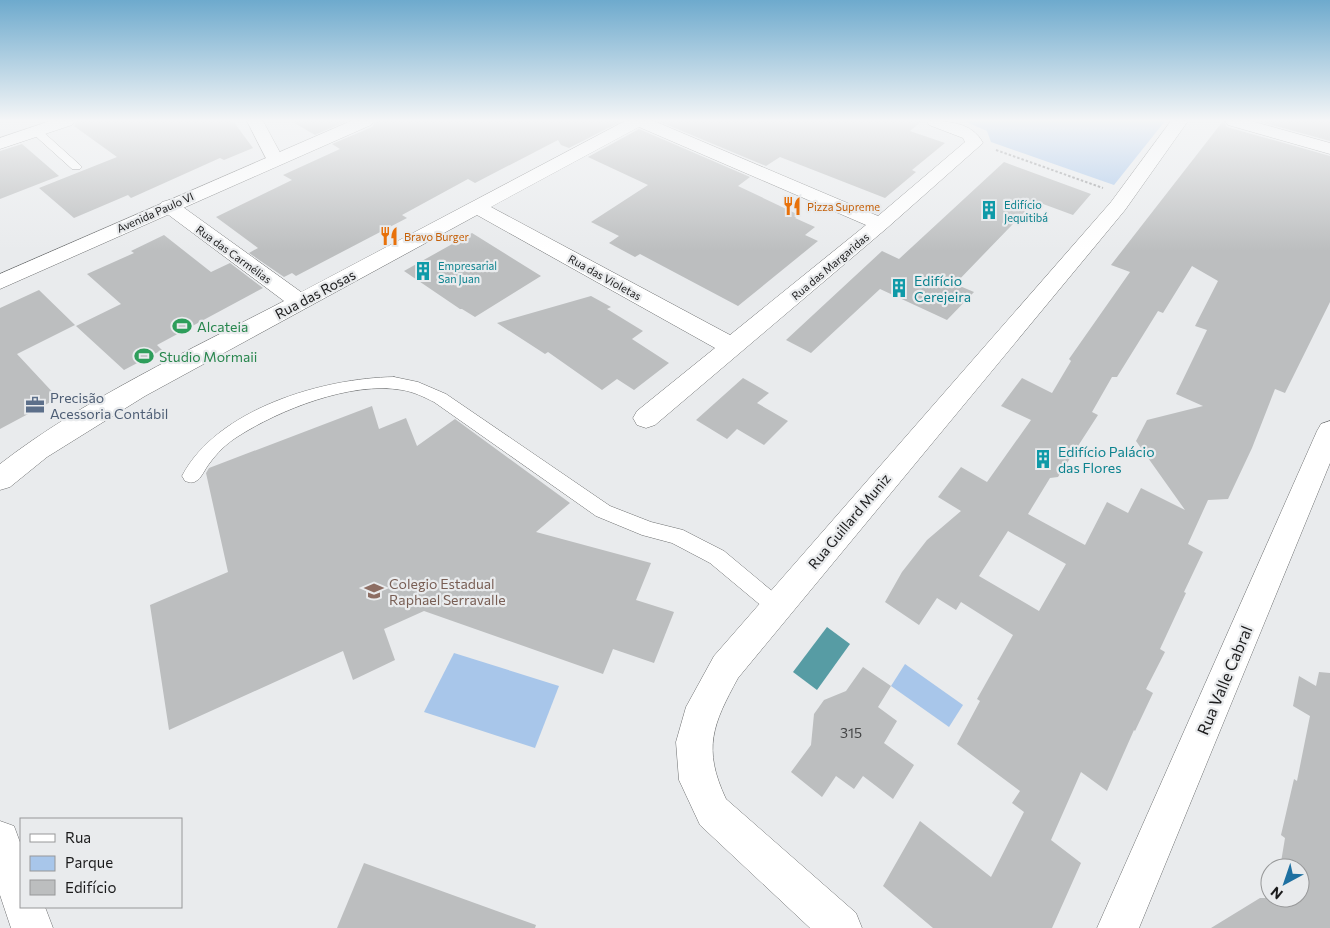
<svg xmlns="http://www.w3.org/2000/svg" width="1330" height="928" viewBox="0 0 1330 928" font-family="Commissioner,sans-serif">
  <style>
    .green { fill: #a8c6ea }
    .water { fill: #579ca4 }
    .building { fill: #bcbebf; fill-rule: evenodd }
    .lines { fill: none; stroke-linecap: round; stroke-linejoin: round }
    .lane-casing { stroke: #6d6f70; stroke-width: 1 }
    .street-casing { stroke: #6d6f70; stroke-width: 1 }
    .secondary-casing { stroke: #6d6f70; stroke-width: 1 }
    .path { stroke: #949597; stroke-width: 2; stroke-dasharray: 2.5 2; stroke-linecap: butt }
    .lane { fill: #fff; fill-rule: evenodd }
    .street { fill: #fff; fill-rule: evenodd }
    .secondary { fill: #fff; fill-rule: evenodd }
    .labels { text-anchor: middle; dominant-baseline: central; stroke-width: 4.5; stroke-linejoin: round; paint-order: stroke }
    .far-culture-label { font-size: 11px; fill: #0d838f; stroke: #e9ebed; text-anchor: start }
    .far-food-label { font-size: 11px; fill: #c56008; stroke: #e9ebed; text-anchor: start }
    .far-street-label { font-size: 11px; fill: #1b1b1c; stroke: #e9ebed }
    .culture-label { font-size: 14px; fill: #0d838f; stroke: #e9ebed; text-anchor: start }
    .street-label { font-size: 14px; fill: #1b1b1c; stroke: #e9ebed }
    .leisure-label { font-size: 14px; fill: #27864d; stroke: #e9ebed; text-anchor: start }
    .service-label { font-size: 14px; fill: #4e5e75; stroke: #e9ebed; text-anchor: start }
    .education-label { font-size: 14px; fill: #785e54; stroke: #e9ebed; text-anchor: start }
    .near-number-label { font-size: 14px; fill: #434445 }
    .near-street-label { font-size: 16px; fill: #1b1b1c; stroke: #e9ebed }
  </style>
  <rect width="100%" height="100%" fill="#e9ebed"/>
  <g class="green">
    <path d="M964,121h201l-51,64 -123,-43 -4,-11z"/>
    <path d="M454,653l105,33 -24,62 -111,-36z"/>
    <path d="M905,664l58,41 -14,22 -58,-41z"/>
  </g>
  <path class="water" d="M827,627l23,17 -33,46 -24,-18z"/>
  <g class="building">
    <path d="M77,121h156l20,27 -29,12 -4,-2 -89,40 -3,-3 -54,23 -35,-30 78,-31 -43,-31z"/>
    <path d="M291,121h56l-32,14z"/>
    <path d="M376,121h246l-53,27 -8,-3 -3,-5 -83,43 -7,-4 -66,36 5,3 -111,58 -4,-3 -8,4 -35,-24 9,-5 -42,-31 76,-37 -9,-5 57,-26 -8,-5 40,-17z"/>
    <path d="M658,121h264l-12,10 35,12 -33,27 4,2 -31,26 -105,-41 -14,9z"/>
    <path d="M1223,121l4,6 103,29v146l-45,91 -10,-4 -23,59 -24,51 -20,1 -20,44 15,8 -19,40 2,1 -26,56 5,3 -19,37 7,4 -18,38 -1,-1 -27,61 -26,-19 -30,68 30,23 -29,65h-119l-50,-42 37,-65 71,56 33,-65 -12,-9 8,-12 -63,-47 23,-43 -3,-2 36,-64 -52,-33 -5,8 -19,-12 -18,27 -34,-23 17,-30 25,-32 34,-29 -23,-14 23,-30 26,15 44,-62 -30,-14 21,-28 30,15 19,-32 -2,-2 61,-87 -19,-7zM1192,266l26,15 -23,45 12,4 -31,64 27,12 -56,14 -11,21 49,69 -44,-22 -13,25 -21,-11 -22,43 -57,-31 22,-36 8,-1 40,-62 -6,-3 20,-35h5l41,-66 5,2zM1008,531l58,33 -27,47 -60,-35z"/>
    <path d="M1257,121h73v20z"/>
    <path d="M639,129l111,48 -12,9 61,29 -4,3 20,9 -10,8 13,6 -80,65 -98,-52 -5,3 -26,-14 10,-7 -28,-14 57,-37 -60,-28z"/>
    <path d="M22,144l37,32 -59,23v-48z"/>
    <path d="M1004,162l87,32 -18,21 -38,-14 -80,83 19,8 -27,28 -67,-31 -69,64 -25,-13 96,-89 17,8z"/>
    <path d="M472,233l69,43 -66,41 -13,-8h-2l-56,-38z"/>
    <path d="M164,235l47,37 19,-9 33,25 -106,57 5,5 -38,20 -48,-44 45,-22 -34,-30 47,-21 -3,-2z"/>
    <path d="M39,290l36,35 -58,29 41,44 -58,31v-121z"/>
    <path d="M591,296l20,11 -4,2 36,22 -11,8 37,24 -35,27 -17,-11 -15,11 -54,-38 -3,2 -48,-31z"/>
    <path d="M743,378l26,15 -12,10 31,18 -24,24 -27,-16 -10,10 -31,-19z"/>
    <path d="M372,406l7,23 27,-11 11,28 38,-27 115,84 -34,29 115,31 -15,37 38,12 -20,51 -41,-14 -10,25 -179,-63 -40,18 11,31 -42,20 -10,-29 -174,79 -19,-125 78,-33 -22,-99 3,-5z"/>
    <path d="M863,667l28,19 -13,21 19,14 -13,22 30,22 -21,34 -30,-23 -9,13 -18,-13 -14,21 -31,-25 20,-27 3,-31 10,-14 22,-9z"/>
    <path d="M1319,672l11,1v255h-119l49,-30h40v-30h-20l5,-30 -4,-3 13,-56 3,2 13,-65 -17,-10 6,-30 17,10z"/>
    <path d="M364,863l172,62 -1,3h-198z"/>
  </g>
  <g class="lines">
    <g class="lane-casing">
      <g id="lane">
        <path d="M36,128l4,1 40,36 2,2 -2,2h-8l-40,-36 -2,-2z"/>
        <path d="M394,377l24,5 28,12 164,112 41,16 32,8 41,21 60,50 3,6 -3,6 -7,3 -7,-3 -60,-50 -38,-20 -30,-8 -46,-19 -162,-114c-10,-5 -20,-10 -32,-12 -51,-9 -123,20 -165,47 -11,7 -20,16 -28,27 -4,5 -8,15 -13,17 -4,3 -7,1 -11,0l-3,-5c35,-67 141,-98 212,-99z"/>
      </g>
    </g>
    <g class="street-casing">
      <g id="street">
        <path d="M50,121h25l-3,4 -72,24v-11z"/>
        <path d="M247,121h16l21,39 -3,4 -6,1 -6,-1z"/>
        <path d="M625,121h29l224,95 87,-74 -2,-4 -34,-13 -2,-4c21,0 45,1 56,22l-96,85 -232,197 -9,3 -9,-3 -4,-7 4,-7 78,-63 -238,-133 -332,181 -98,61 -37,30 -10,3v-26c84,-65 190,-114 284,-163l-122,-91 -3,-4 3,-4 7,-2 7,2 125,90zM639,127l227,98 -136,110 -239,-128z"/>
        <path d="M1171,121h17l-63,89 -387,468c-25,46 -36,70 -12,121l130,114 6,15h-52l-110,-103 -21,-45 -3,-38 10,-35 28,-51 397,-454z"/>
        <path d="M1330,421v42l-191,465h-42l220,-497 4,-7z"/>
        <path d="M0,821l14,5 7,19v62h24l8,21h-42l-11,-33z"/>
      </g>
    </g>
    <g class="secondary-casing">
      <g id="secondary">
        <path d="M351,121h23l-3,4 -371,164v-15z"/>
        <path d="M1225,121h26l79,22v11l-102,-29z"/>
      </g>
    </g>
    <path class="path" d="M996,150l107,38"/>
    <use href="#lane" class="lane"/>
    <use href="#street" class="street"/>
    <use href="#secondary" class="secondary"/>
  </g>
  <linearGradient id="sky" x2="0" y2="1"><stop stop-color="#6eaacd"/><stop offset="0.48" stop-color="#f5f6f7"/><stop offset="1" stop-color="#f5f6f7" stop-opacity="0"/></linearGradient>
  <rect width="1330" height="251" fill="url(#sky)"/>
  <defs>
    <g id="restaurant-bare" transform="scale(1.5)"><path d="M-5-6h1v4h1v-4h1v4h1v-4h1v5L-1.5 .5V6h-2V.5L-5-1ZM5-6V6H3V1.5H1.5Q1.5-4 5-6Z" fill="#e8710a" stroke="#e9ebed" stroke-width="2.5" paint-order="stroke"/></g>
    <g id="building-bare" transform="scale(1.5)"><path d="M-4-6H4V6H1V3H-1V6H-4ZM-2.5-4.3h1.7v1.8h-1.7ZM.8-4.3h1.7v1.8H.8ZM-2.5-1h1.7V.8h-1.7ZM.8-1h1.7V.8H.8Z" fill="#0f9aa8" stroke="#e9ebed" stroke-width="2.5" paint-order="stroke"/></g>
    <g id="stadium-bare" transform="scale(1.5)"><path d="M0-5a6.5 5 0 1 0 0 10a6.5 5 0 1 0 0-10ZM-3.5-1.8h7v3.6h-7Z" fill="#2e9e5b" stroke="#e9ebed" stroke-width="2.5" paint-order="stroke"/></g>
    <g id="office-bare" transform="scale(1.5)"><path d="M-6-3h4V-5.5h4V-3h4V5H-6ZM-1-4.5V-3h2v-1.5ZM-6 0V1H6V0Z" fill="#5c6f8a" stroke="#e9ebed" stroke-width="2.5" paint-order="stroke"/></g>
    <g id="school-bare" transform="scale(1.5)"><path d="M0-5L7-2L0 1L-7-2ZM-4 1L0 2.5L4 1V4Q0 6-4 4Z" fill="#8d6e63" stroke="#e9ebed" stroke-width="2.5" paint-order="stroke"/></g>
  </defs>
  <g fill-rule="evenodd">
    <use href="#restaurant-bare" x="792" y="206"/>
    <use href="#building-bare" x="989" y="210"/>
    <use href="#restaurant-bare" x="389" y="236"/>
    <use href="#building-bare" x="423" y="271"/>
    <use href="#building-bare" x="899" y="288"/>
    <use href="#stadium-bare" x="182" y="326"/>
    <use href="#stadium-bare" x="144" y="356"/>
    <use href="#office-bare" x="35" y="405"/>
    <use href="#building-bare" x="1043" y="459"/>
    <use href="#school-bare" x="374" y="591"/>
  </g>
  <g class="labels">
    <g class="far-culture-label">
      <text x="1004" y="204">Edifício<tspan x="1004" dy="13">Jequitibá</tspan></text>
      <text x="438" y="265">Empresarial<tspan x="438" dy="13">San Juan</tspan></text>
    </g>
    <g class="far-food-label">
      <text x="807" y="206">Pizza Supreme</text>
      <text x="404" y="236">Bravo Burger</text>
    </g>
    <g class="far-street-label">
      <text transform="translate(155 212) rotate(-24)">Avenida Paulo VI</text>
      <text transform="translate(234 254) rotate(36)">Rua das Carmélias</text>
      <text transform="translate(830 266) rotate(-40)">Rua das Margaridas</text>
      <text transform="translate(605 277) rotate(29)">Rua das Violetas</text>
    </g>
    <g class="culture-label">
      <text x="914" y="280">Edifício<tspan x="914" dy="16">Cerejeira</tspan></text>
      <text x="1058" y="451">Edifício Palácio<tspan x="1058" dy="16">das Flores</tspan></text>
    </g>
    <g class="street-label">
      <text transform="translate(315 294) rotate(-28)">Rua das Rosas</text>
      <text transform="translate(849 521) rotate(-50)">Rua Guillard Muniz</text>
    </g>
    <g class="leisure-label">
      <text x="197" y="326">Alcateia</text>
      <text x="159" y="356">Studio Mormaii</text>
    </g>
    <g class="service-label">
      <text x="50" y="397">Precisão<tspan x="50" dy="16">Acessoria Contábil</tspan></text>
    </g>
    <g class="education-label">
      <text x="389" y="583">Colegio Estadual<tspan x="389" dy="16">Raphael Serravalle</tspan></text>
    </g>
    <g class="near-number-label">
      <text x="851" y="732">315</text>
    </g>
    <g class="near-street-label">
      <text transform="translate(1224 680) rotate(-67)">Rua Valle Cabral</text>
    </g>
  </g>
  <rect x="20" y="818" width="162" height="90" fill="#e9ebed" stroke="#979899"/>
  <rect x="30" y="834" width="25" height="8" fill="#ffffff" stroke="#979899"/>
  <text x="65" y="843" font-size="15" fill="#1b1b1c">Rua</text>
  <rect x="30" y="856" width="25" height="15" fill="#a8c6ea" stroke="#979899"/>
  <text x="65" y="868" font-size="15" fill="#1b1b1c">Parque</text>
  <rect x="30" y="880" width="25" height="15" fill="#bcbebf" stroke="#979899"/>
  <text x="65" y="893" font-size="15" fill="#1b1b1c">Edifício</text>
  <g transform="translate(1285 883) rotate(220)"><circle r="24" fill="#e9ebed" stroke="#979899"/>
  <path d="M0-4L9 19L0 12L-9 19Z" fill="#1e70a1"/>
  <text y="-8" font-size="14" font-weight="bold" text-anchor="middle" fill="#1b1b1c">N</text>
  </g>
</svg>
